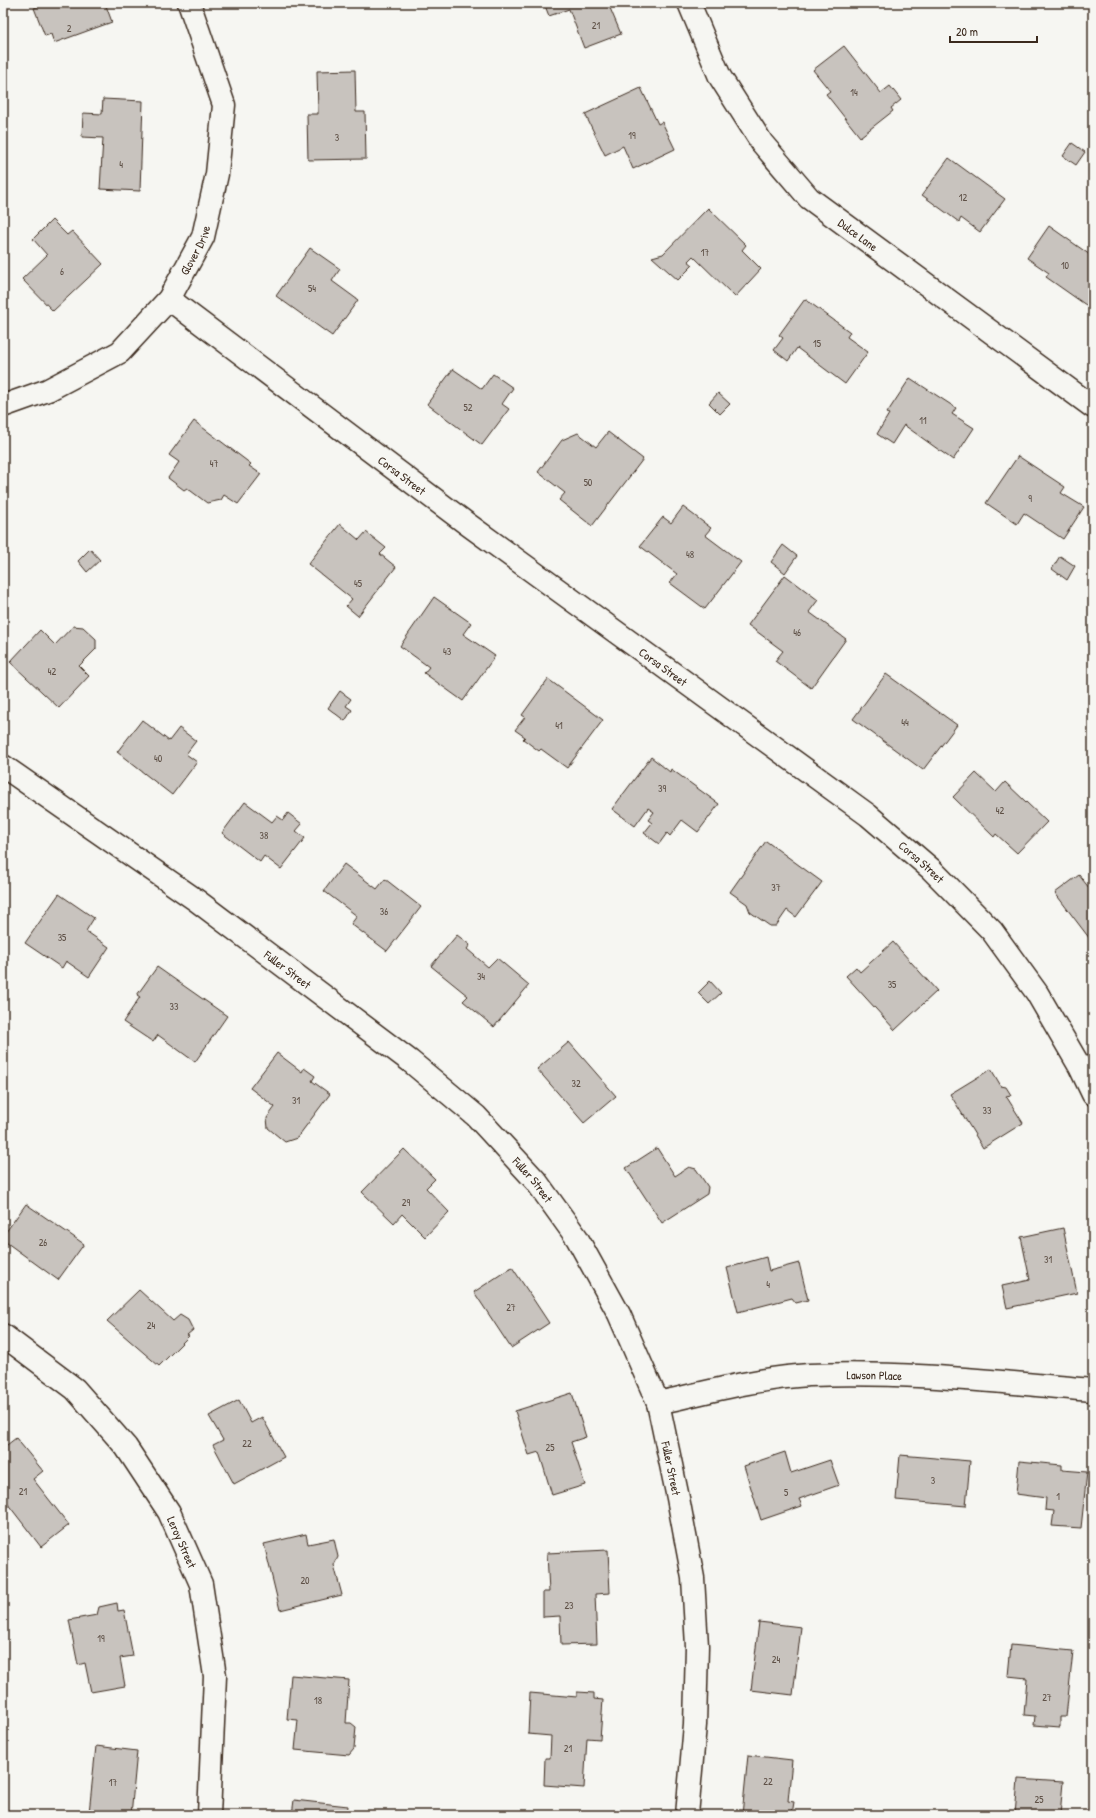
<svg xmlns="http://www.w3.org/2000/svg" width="1096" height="1818" viewBox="0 0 1096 1818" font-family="'Patrick Hand',sans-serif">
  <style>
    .building { fill: #c8c3be; stroke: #3b2a1e }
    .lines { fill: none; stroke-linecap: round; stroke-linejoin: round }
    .minor-casing { stroke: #3b2a1e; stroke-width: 25 }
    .minor { stroke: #f6f6f2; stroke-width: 22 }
    .labels { text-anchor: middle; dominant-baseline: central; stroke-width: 3; stroke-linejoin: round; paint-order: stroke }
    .number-label { font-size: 10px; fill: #5e5046 }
    .street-label { font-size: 12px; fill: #3b2a1e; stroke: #f6f6f2 }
  </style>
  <rect width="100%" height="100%" fill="#f6f6f2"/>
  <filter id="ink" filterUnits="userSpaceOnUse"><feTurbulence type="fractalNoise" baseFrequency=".025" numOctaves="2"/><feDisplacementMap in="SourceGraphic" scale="8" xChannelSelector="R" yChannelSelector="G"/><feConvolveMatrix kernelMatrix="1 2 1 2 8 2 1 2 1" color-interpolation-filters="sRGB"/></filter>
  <g filter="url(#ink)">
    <g class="building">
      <path d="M43,3h62l7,19 -58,21 -3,-9 -6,2 -11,-28 10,-3z"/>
      <path d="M544,3h70l2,3 -6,2 11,26 -37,14 -15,-39 -20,7z"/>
      <path d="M844,46l37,47 9,-7 11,14 -10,8 2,3 -33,26 -34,-43 4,-3 -17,-21z"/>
      <path d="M355,70l1,42h9l1,47 -58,1 -1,-46h11l-1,-43z"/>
      <path d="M641,88l17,36 4,-2 13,27 -42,20 -10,-23 -18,9 -20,-41z"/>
      <path d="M103,99l40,2 -3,90 -40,-2 3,-51 -21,-1 1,-24 19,1z"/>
      <path d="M1072,143l13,9 -9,13 -13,-9z"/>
      <path d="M949,158l56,41 -25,33 -19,-14 -2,4 -37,-27z"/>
      <path d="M708,208l38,37 -4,5 19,19 -26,28 -42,-41 -5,5 5,4 -15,15 -26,-23 11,-3z"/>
      <path d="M52,220l15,15 5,-4 31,33 -50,47 -31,-32 25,-24 -14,-16z"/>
      <path d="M1049,226l44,31v53l-47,-33 3,-4 -22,-15z"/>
      <path d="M310,248l30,21 -8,12 26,19 -26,36 -56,-40z"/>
      <path d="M805,299l45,33 -3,5 21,15 -23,32 -48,-36 -9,13 -14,-11 9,-12 -4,-3z"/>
      <path d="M453,369l29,20 11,-15 20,14 -11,16 7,5 -27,36 -55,-41z"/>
      <path d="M910,378l46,30 -4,6 22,14 -21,32 -49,-35 -12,19 -15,-10 12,-20 -2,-1z"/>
      <path d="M718,393l12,11 -10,10 -11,-11z"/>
      <path d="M194,421l57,43 -2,2 12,8 -23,30 -14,-9 -3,5 -14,3 -20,-15 -3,2 -16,-12 11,-16 -10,-7z"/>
      <path d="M608,432l35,27 -51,67 -33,-26 6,-7 -27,-21 24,-32 16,-7 18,14z"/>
      <path d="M1018,456l47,31 -4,6 23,14 -21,32 -39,-26 -7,11 -31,-21z"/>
      <path d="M683,507l28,21 -6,7 36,27 -36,47 -35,-26 7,-9 -37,-28 23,-29 8,6z"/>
      <path d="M340,524l19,16 7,-8 20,16 -6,6 16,13 -38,49 -12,-10 6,-7 -44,-35z"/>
      <path d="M3,535l5,14 -5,2z"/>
      <path d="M783,545l14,11 -12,17 -14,-11z"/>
      <path d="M90,549l10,11 -13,12 -9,-11z"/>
      <path d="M1060,556l15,10 -8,14 -15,-11z"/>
      <path d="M785,575l33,25 -9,12 37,27 -35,49 -36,-27 8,-10 -35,-26z"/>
      <path d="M434,597l37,26 -8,11 32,22 -32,45 -39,-28 5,-6 -29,-21z"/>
      <path d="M73,626l10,1 13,12v10l-17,17 10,10 -30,32 -49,-46 30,-32 15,15z"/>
      <path d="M886,674l71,51 -34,45 -70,-51z"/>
      <path d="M548,679l55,41 -36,48 -26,-19 -2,2 -16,-12 2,-2 -10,-7 10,-13 -3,-2z"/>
      <path d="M340,691l11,8 -5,7 6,4 -7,11 -17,-13z"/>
      <path d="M142,720l27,21 10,-13 17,13 -10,13 11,8 -25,33 -55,-43z"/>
      <path d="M651,757l19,15 1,-3 48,35 -21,28 -16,-12 -12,16 -3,-3 -8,11 -15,-11 8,-10 -4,-3 6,-8 -6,-4 -13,18 -23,-17z"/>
      <path d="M976,773l20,19 9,-10 42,40 -30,31 -21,-19 -2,3 -41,-40z"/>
      <path d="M245,802l27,20 5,-6 6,4 5,-7 14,11 -6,7 9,7 -24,31 -17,-13 -4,6 -38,-29z"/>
      <path d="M766,841l56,41 -26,35 -9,-7 -11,16h-6l-20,-14 -3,-8 -17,-12z"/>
      <path d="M344,864l33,25 8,-10 36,28 -34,44 -36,-27 6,-8 -33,-25z"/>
      <path d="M1079,875l14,18v50l-38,-50z"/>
      <path d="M59,894l35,24 -8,13 23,16 -20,30 -23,-16 -4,7 -37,-25z"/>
      <path d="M457,935l13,10 -3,4 21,18 9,-9 32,27 -35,42 -31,-26 5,-5 -37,-30z"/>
      <path d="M893,942l44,49 -42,39 -49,-54 10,-9 4,5z"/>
      <path d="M157,967l70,49 -32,46 -37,-27 -5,7 -30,-20 17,-25 -3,-2z"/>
      <path d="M710,981l11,12 -12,11 -11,-11z"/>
      <path d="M569,1042l47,54 -32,27 -47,-54z"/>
      <path d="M277,1053l25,19 2,-4 11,8 -3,5 18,13 -33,44 -12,4 -17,-14 -1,-10 8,-11 -25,-19z"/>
      <path d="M991,1069l10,17 5,1 5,8 -5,1 17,27 -40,25 -33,-54z"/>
      <path d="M657,1148l18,28 14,-9 7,2 12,18 -1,7 -45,29 -36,-55z"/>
      <path d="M404,1149l31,30 -9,9 23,24 -24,25 -23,-23 -8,9 -32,-31z"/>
      <path d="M26,1204l58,40 -26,36 -55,-40v-4z"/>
      <path d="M1063,1228l14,65 -70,15 -5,-22 28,-6 -9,-43z"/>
      <path d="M766,1257l3,14 30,-8 9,37 -12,3 -4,-5 -54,14 -11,-44z"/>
      <path d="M512,1267l37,56 -38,25 -37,-56z"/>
      <path d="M139,1290l34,31 7,-6 8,5 5,10 -6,5 2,1 -30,30 -52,-45z"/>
      <path d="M572,1393l14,44 -15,5 14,43 -33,10 -13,-43 -10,3 -14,-44z"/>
      <path d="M239,1400l12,23 11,-6 22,40 -50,27 -21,-39 10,-5 -14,-24z"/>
      <path d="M16,1438l27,33 -10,8 36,46 -28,22 -34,-44 -4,3v-58z"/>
      <path d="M785,1452l6,21 39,-13 9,25 -40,14 3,7 -41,14 -17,-54z"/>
      <path d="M900,1455l70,6 -4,45 -70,-6z"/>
      <path d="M1019,1461l43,4v5l25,2 -6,56 -29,-2 2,-15 -9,-1 1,-12 -30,-4z"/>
      <path d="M306,1534l2,10 26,-5 4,18 -4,8 8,30 -62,15 -16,-66z"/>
      <path d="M608,1550l2,43 -15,1 2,50 -36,1 -1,-29 -17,1v-25h6l-2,-39z"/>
      <path d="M117,1603l1,8 6,-1 9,46 -13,2 5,28 -34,6 -6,-29 -7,2 -9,-45 28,-5 2,-8z"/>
      <path d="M759,1622l42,5 -8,68 -42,-5z"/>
      <path d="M1011,1645l62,6 -7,66h-6v10l-26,-2 1,-9 -11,-1 3,-37 -19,-2z"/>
      <path d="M291,1675l58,5 -3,43h5l5,4 -2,22 -5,6 -54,-5 3,-30 -11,-1z"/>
      <path d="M577,1692l17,1v6l9,1 -3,39 -13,-1 -3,50 -40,-3 1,-27h5l1,-22 -23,-2 2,-41 47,4z"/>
      <path d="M96,1746l41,5 -6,64 -42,-2z"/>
      <path d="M748,1755l44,5 -4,41 6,1 -2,12 -50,1z"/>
      <path d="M1018,1779l45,3 -3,33h-45z"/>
      <path d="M294,1800l54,6 -1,9h-55z"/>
    </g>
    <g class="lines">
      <g class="minor-casing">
        <g id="minor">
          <path id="s1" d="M689,3l31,74 42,66 47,55 284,209"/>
          <path id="s2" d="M169,299l297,224 402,292 63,54 61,62 45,62 43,74 13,27"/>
          <path id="s3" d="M3,406l45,-16 72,-38 49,-53 34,-62 14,-63 7,-69 -35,-102"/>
          <path id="s4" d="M3,766l193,134 214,161 66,55 60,65 41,57 42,76 39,89 20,95 15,80 4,68 -2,79 -8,90"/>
          <path id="s5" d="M3,1335l72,54 51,58 43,65 32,72 14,92 -6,139"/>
          <path id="s6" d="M658,1403c49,-11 101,-25 151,-28 95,-4 190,7 284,15"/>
        </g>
      </g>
      <use href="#minor" class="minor"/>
    </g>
  </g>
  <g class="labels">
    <g class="number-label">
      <text x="596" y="25">21</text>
      <text x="69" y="28">2</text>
      <text x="854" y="92">14</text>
      <text x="632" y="135">19</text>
      <text x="337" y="137">3</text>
      <text x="121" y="164">4</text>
      <text x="963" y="197">12</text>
      <text x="705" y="252">17</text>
      <text x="1065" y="265">10</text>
      <text x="62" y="271">6</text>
      <text x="312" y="288">54</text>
      <text x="817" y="343">15</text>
      <text x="468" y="407">52</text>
      <text x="923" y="420">11</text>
      <text x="214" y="463">47</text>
      <text x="588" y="482">50</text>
      <text x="1030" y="498">9</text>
      <text x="690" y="554">48</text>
      <text x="358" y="583">45</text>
      <text x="797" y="632">46</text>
      <text x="447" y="651">43</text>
      <text x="52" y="671">42</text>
      <text x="905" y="722">44</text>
      <text x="559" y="725">41</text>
      <text x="158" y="758">40</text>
      <text x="662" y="788">39</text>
      <text x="1000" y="810">42</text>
      <text x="264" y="835">38</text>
      <text x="776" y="887">37</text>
      <text x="384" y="911">36</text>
      <text x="62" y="937">35</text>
      <text x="481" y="976">34</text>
      <text x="892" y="984">35</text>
      <text x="174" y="1006">33</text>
      <text x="576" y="1083">32</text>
      <text x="296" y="1100">31</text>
      <text x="987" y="1110">33</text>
      <text x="406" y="1202">29</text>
      <text x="43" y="1242">26</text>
      <text x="1048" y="1259">31</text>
      <text x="768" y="1284">4</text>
      <text x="511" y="1307">27</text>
      <text x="151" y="1325">24</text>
      <text x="247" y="1443">22</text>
      <text x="550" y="1447">25</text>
      <text x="933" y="1480">3</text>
      <text x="23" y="1491">21</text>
      <text x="786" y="1492">5</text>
      <text x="1058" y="1496">1</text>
      <text x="305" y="1580">20</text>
      <text x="569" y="1605">23</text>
      <text x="101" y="1638">19</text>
      <text x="776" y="1659">24</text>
      <text x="1047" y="1697">27</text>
      <text x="318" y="1700">18</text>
      <text x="568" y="1748">21</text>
      <text x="768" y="1781">22</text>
      <text x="113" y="1782">17</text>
      <text x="1039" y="1799">25</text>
    </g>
    <g class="street-label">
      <text stroke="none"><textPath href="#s1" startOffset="292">Dulce Lane</textPath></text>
      <text stroke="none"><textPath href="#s3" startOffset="257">Glover Drive</textPath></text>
      <text stroke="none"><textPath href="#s2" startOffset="292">Corsa Street</textPath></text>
      <text stroke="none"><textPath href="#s2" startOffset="616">Corsa Street</textPath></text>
      <text stroke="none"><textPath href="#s2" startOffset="940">Corsa Street</textPath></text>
      <text stroke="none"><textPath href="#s4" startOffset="350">Fuller Street</textPath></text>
      <text stroke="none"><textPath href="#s4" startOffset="674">Fuller Street</textPath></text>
      <text stroke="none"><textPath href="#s6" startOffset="219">Lawson Place</textPath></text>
      <text stroke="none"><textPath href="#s4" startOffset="998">Fuller Street</textPath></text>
      <text stroke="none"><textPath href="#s5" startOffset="278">Leroy Street</textPath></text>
    </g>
  </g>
  <rect width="1096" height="1818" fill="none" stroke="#f6f6f2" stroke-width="16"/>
  <rect x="8" y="8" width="1080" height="1802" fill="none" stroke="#3b2a1e" stroke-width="1.5" filter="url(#ink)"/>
  <path d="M950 36v6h87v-6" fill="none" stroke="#3b2a1e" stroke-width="2"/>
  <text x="956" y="36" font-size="12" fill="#3b2a1e" stroke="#f6f6f2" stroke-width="3" paint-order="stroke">20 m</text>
</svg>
